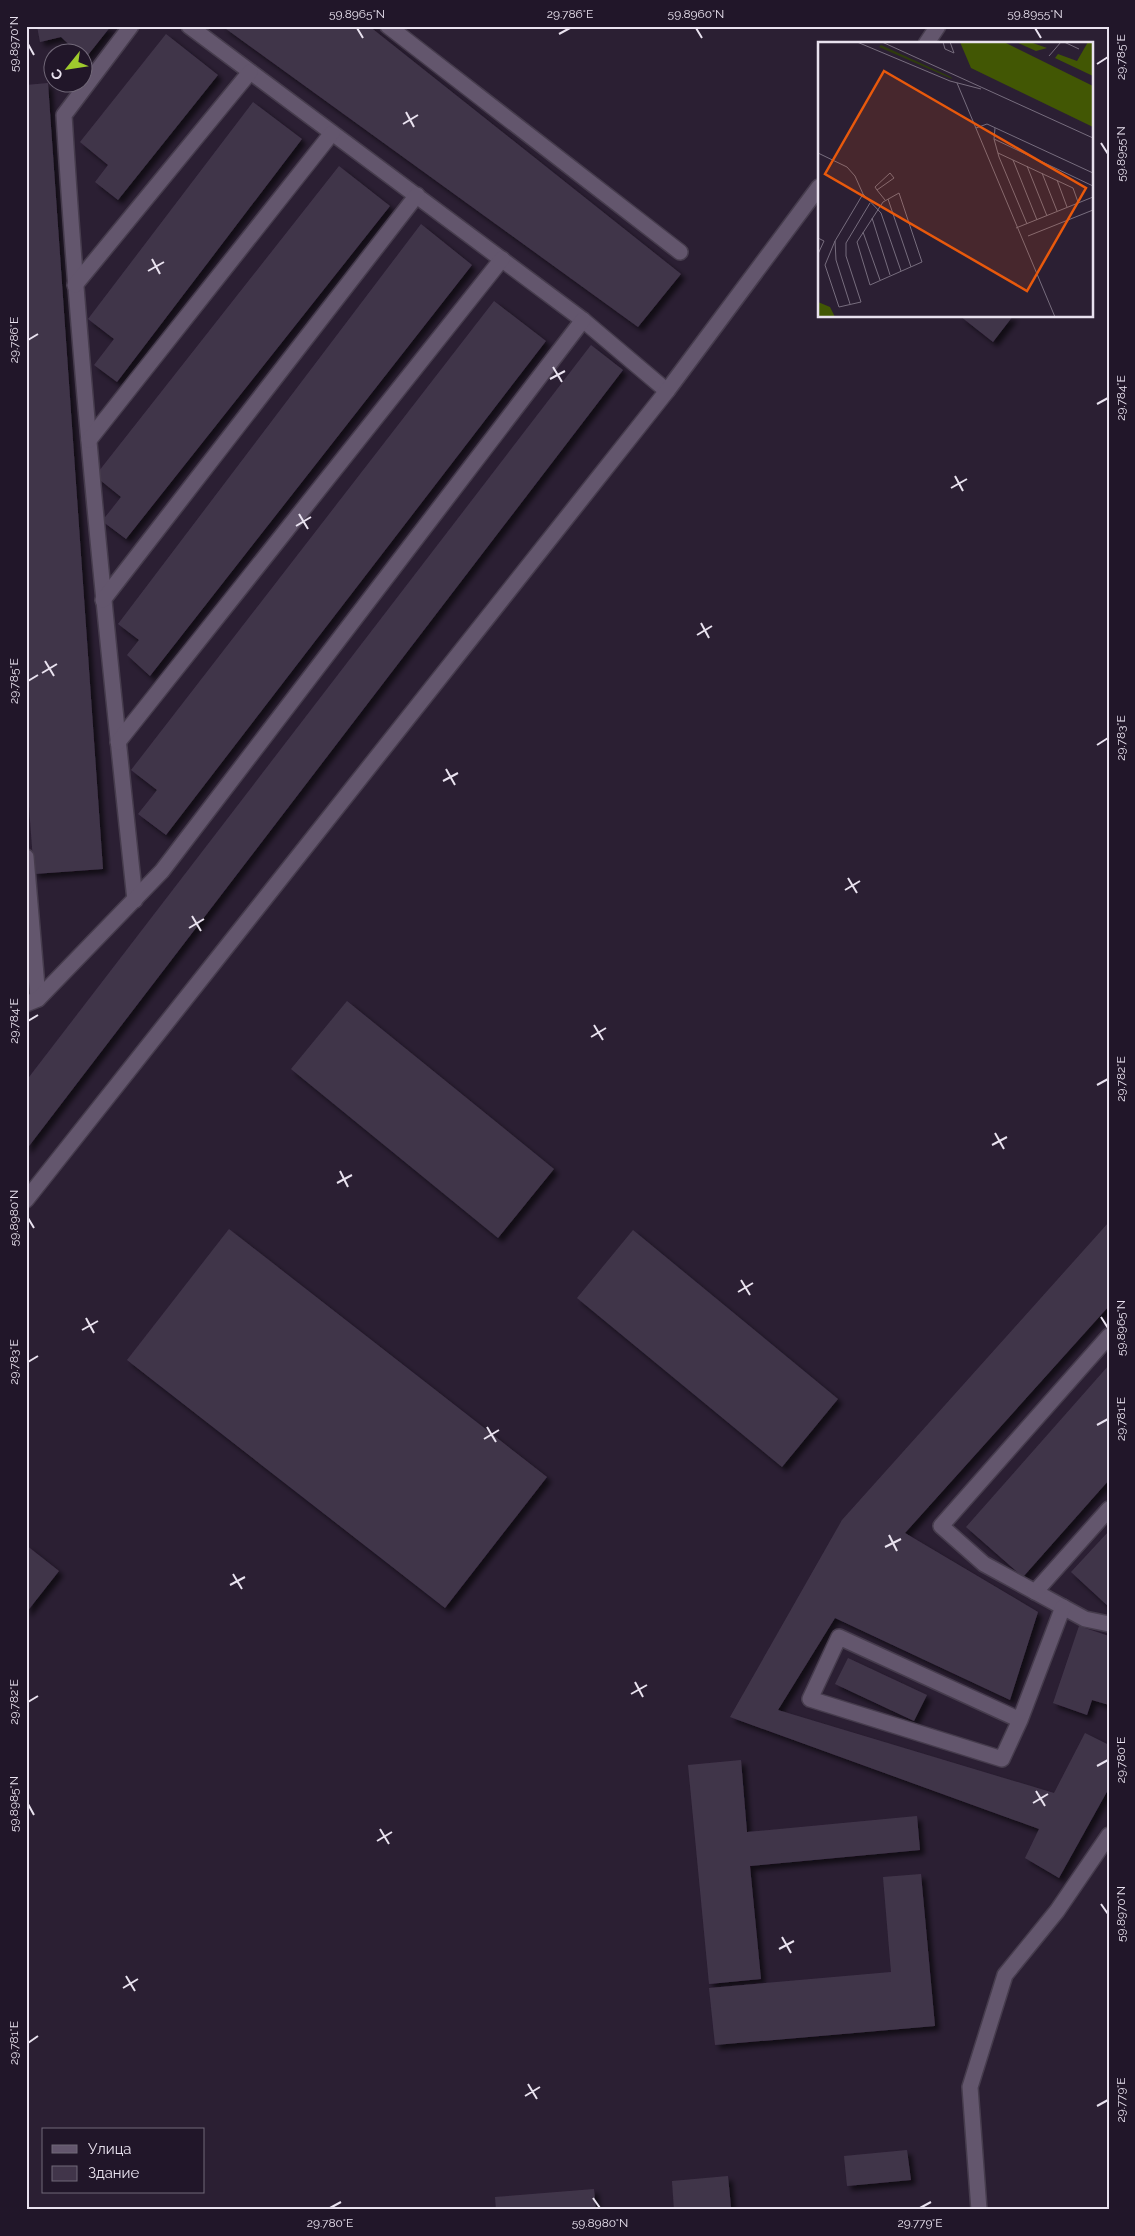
<svg xmlns="http://www.w3.org/2000/svg" width="1135" height="2236" viewBox="0 0 1135 2236" font-family="Raleway,sans-serif">
  <style>
    .building { fill: #41354a; filter: url(#shadow) }
    .lines { fill: none; stroke-linecap: round; stroke-linejoin: round }
    .minor-casing { stroke: #463c4d; stroke-width: 18 }
    .minor { stroke: #63566d; stroke-width: 15 }
    .ticks { fill: none; stroke: #e9e2ef; stroke-width: 2 }
    .inset-road { fill: none; stroke: #776d7e; stroke-width: 1 }
    .view { fill: #e8590c; fill-opacity: 0.15; stroke: #e8590c; stroke-width: 2.5 }
    .inset-edge { fill: none; stroke: #e9e2ef; stroke-width: 2.5 }
    .neatline { fill: none; stroke: #e9e2ef; stroke-width: 2 }
    .ticks-label { font-size: 12px; text-anchor: middle; fill: #e9e2ef }
  </style>
  <defs>
    <filter id="shadow"><feDropShadow dx="4.5" dy="4.5" stdDeviation="2.5" flood-color="#0009"/></filter>
  </defs>
  <rect width="100%" height="100%" fill="#2b1f33"/>
  <g class="building">
    <path d="M37,26h74l-27,34 -2,-8h-5l-16,-15 -21,5z"/>
    <path d="M222,26h147l312,248 -43,53z"/>
    <path d="M166,34l52,41 -100,125 -23,-18 13,-17 -28,-23z"/>
    <path d="M48,83l55,786 -69,5 -8,-108v-681z"/>
    <path d="M253,102l49,37 -185,243 -23,-17 20,-26 -26,-20z"/>
    <path d="M339,166l51,40 -264,333 -24,-18 19,-24 -26,-21z"/>
    <path d="M421,224l51,41 -322,411 -23,-21 12,-15 -21,-16z"/>
    <path d="M494,301l52,40 -380,494 -28,-21 19,-24 -26,-20z"/>
    <path d="M960,316h53l-20,26z"/>
    <path d="M591,345l32,25 -597,780v-69z"/>
    <path d="M347,1001l207,168 -56,69 -207,-169z"/>
    <path d="M1109,1222v84l-204,227 133,79 -28,88 -175,-82 -57,92 276,83 31,-60 24,12v43l-50,90 -34,-20 14,-29 -309,-112 112,-197z"/>
    <path d="M229,1229l318,248 -102,131 -318,-248z"/>
    <path d="M633,1230l205,169 -56,68 -205,-169z"/>
    <path d="M1109,1365v115l-86,97 -57,-50z"/>
    <path d="M1109,1531v76l-38,-35z"/>
    <path d="M26,1545l33,26 -33,42z"/>
    <path d="M1079,1626l30,10v69l-17,-5 -5,15 -34,-12z"/>
    <path d="M848,1658l79,37 -13,26 -79,-37z"/>
    <path d="M741,1760l6,72 170,-16 3,34 -170,16 11,113 -52,5 -21,-219z"/>
    <path d="M921,1874l14,152 -220,19 -6,-57 182,-16 -8,-95z"/>
    <path d="M907,2150l4,30 -64,6 -3,-30z"/>
    <path d="M728,2176l3,31 -57,3 -2,-29z"/>
    <path d="M594,2189l2,21h-100l-1,-13z"/>
  </g>
  <g class="lines">
    <g class="minor-casing">
      <g id="minor">
        <path d="M131,26l-67,89c16,262 43,523 71,785"/>
        <path d="M189,26l394,294 84,71"/>
        <path d="M388,26l292,226"/>
        <path d="M926,44l12,-18"/>
        <path d="M75,285l175,-213"/>
        <path d="M89,440l243,-307"/>
        <path d="M103,600l314,-405"/>
        <path d="M118,742l384,-483"/>
        <path d="M26,857l12,142"/>
        <path d="M26,1004l12,-5 124,-128 421,-551"/>
        <path d="M26,1200l641,-809 152,-204"/>
        <path d="M1109,1336l-168,190 43,38 101,55 24,5"/>
        <path d="M1035,1592l74,-83"/>
        <path d="M1020,1720l-181,-83 -29,62 192,60 18,-39 43,-113"/>
        <path d="M979,2210l-9,-123 35,-112 52,-64 52,-76"/>
      </g>
    </g>
    <use href="#minor" class="minor"/>
  </g>
  <path class="ticks" d="M357,28l6,10M696,28l6,10M1035,28l6,10M559,34l11,-6M28,44l6,11M1097,64l11,-7M406,112l8,15M403,124l15,-9M1101,143l7,11M152,259l8,15M148,271l16,-9M28,340l10,-6M553,367l9,15M550,379l15,-8M1097,404l11,-6M955,476l8,15M951,488l16,-9M299,514l9,15M296,526l15,-9M701,623l8,15M697,635l15,-9M45,661l9,15M42,673l15,-9M28,681l10,-6M1097,745l11,-7M446,769l9,16M443,781l15,-8M848,878l9,15M845,890l15,-9M192,916l9,15M189,928l15,-9M28,1021l10,-6M594,1025l9,15M591,1037l15,-9M1097,1085l11,-6M995,1133l9,16M992,1145l15,-8M340,1171l8,16M337,1183l15,-8M28,1218l6,10M741,1280l9,15M738,1292l15,-9M1101,1317l7,11M86,1318l8,15M82,1330l16,-9M28,1362l10,-6M1097,1425l11,-6M487,1427l9,15M484,1439l15,-9M889,1535l8,16M885,1547l16,-8M233,1574l9,15M230,1585l15,-8M635,1682l8,15M631,1694l16,-9M28,1702l10,-6M1097,1766l11,-6M1036,1791l9,15M1033,1803l15,-9M28,1804l6,11M380,1829l9,15M377,1841l15,-9M1101,1904l7,10M782,1937l9,16M779,1949l15,-8M126,1976l9,15M123,1988l15,-9M28,2043l10,-7M528,2084l9,15M525,2096l15,-9M1097,2106l11,-6M593,2198l7,10M330,2208l11,-6M920,2208l11,-6"/>
  <g transform="translate(818 42)">
    <rect width="275" height="275" fill="#2b1f33"/>
    <path d="M63,3l70,32 1,2 -73,-32z" fill="#2e3b0e"/>
    <path d="M142,0h44l89,44v41l-122,-59zM198,0h14l17,6 -11,3zM270,0h5v34l-38,-18 3,-4 19,7zM0,260l12,5 5,10h-17z" fill="#425704"/>
    <path class="inset-road" d="M39,0l93,39 31,8M64,0l211,96M125,0l2,7 9,4 -4,-11M246,0l15,7M231,14l12,-14M139,41l98,234M158,86l11,-4 106,49M177,86l-1,11 5,18 28,67M176,97l99,47M0,111l29,14 8,9 8,18 18,19 20,58M180,111l75,35 5,14M195,118l24,60M209,124l20,50M224,131l15,38M239,138l10,27M59,148l17,-12 -4,-5 -15,14 2,3 8,10M81,151l23,69 -52,23 -13,-43 26,-40zM70,157l23,68M54,176l18,57M198,186l77,-31M45,190l17,48M210,194l65,-26M0,196l6,3 -6,13M17,199l-10,24 14,42 22,-5 -15,-46v-13l24,-40M32,262l-14,-44 -1,-19 28,-47"/>
    <path class="view" d="M66,29l202,117 -59,103 -202,-117z"/>
    <rect width="275" height="275" class="inset-edge"/>
  </g>
  <rect width="1135" height="2236" fill="none" stroke="#211629" stroke-width="55"/>
  <rect x="42" y="2128" width="162" height="65" fill="#211629" stroke="#716878"/>
  <rect x="52" y="2145" width="25" height="8" fill="#63566d" stroke="#716878"/>
  <text x="88" y="2154" font-size="15" fill="#e9e2ef">Улица</text>
  <rect x="52" y="2166" width="25" height="15" fill="#41354a" stroke="#716878"/>
  <text x="88" y="2178" font-size="15" fill="#e9e2ef">Здание</text>
  <g transform="translate(68 68) rotate(240)"><circle r="24" fill="#211629" stroke="#716878"/>
  <path d="M0-4L9 19L0 12L-9 19Z" fill="#9fca2d"/>
  <text y="-8" font-size="14" font-weight="bold" text-anchor="middle" fill="#e9e2ef">С</text>
  </g>
  <rect x="28" y="28" width="1080" height="2180" class="neatline"/>
  <g class="ticks-label">
    <text x="357" y="18">59.8965°N</text>
    <text x="570" y="18">29.786°E</text>
    <text x="696" y="18">59.8960°N</text>
    <text x="1035" y="18">59.8955°N</text>
    <text transform="translate(14 44) rotate(-90)" y="4">59.8970°N</text>
    <text transform="translate(1121 57) rotate(-90)" y="4">29.785°E</text>
    <text transform="translate(1121 154) rotate(-90)" y="4">59.8955°N</text>
    <text transform="translate(14 340) rotate(-90)" y="4">29.786°E</text>
    <text transform="translate(1121 398) rotate(-90)" y="4">29.784°E</text>
    <text transform="translate(14 681) rotate(-90)" y="4">29.785°E</text>
    <text transform="translate(1121 738) rotate(-90)" y="4">29.783°E</text>
    <text transform="translate(14 1021) rotate(-90)" y="4">29.784°E</text>
    <text transform="translate(1121 1079) rotate(-90)" y="4">29.782°E</text>
    <text transform="translate(14 1218) rotate(-90)" y="4">59.8980°N</text>
    <text transform="translate(1121 1328) rotate(-90)" y="4">59.8965°N</text>
    <text transform="translate(14 1362) rotate(-90)" y="4">29.783°E</text>
    <text transform="translate(1121 1419) rotate(-90)" y="4">29.781°E</text>
    <text transform="translate(14 1702) rotate(-90)" y="4">29.782°E</text>
    <text transform="translate(1121 1760) rotate(-90)" y="4">29.780°E</text>
    <text transform="translate(14 1804) rotate(-90)" y="4">59.8985°N</text>
    <text transform="translate(1121 1914) rotate(-90)" y="4">59.8970°N</text>
    <text transform="translate(14 2043) rotate(-90)" y="4">29.781°E</text>
    <text transform="translate(1121 2100) rotate(-90)" y="4">29.779°E</text>
    <text x="330" y="2227">29.780°E</text>
    <text x="600" y="2227">59.8980°N</text>
    <text x="920" y="2227">29.779°E</text>
  </g>
</svg>
